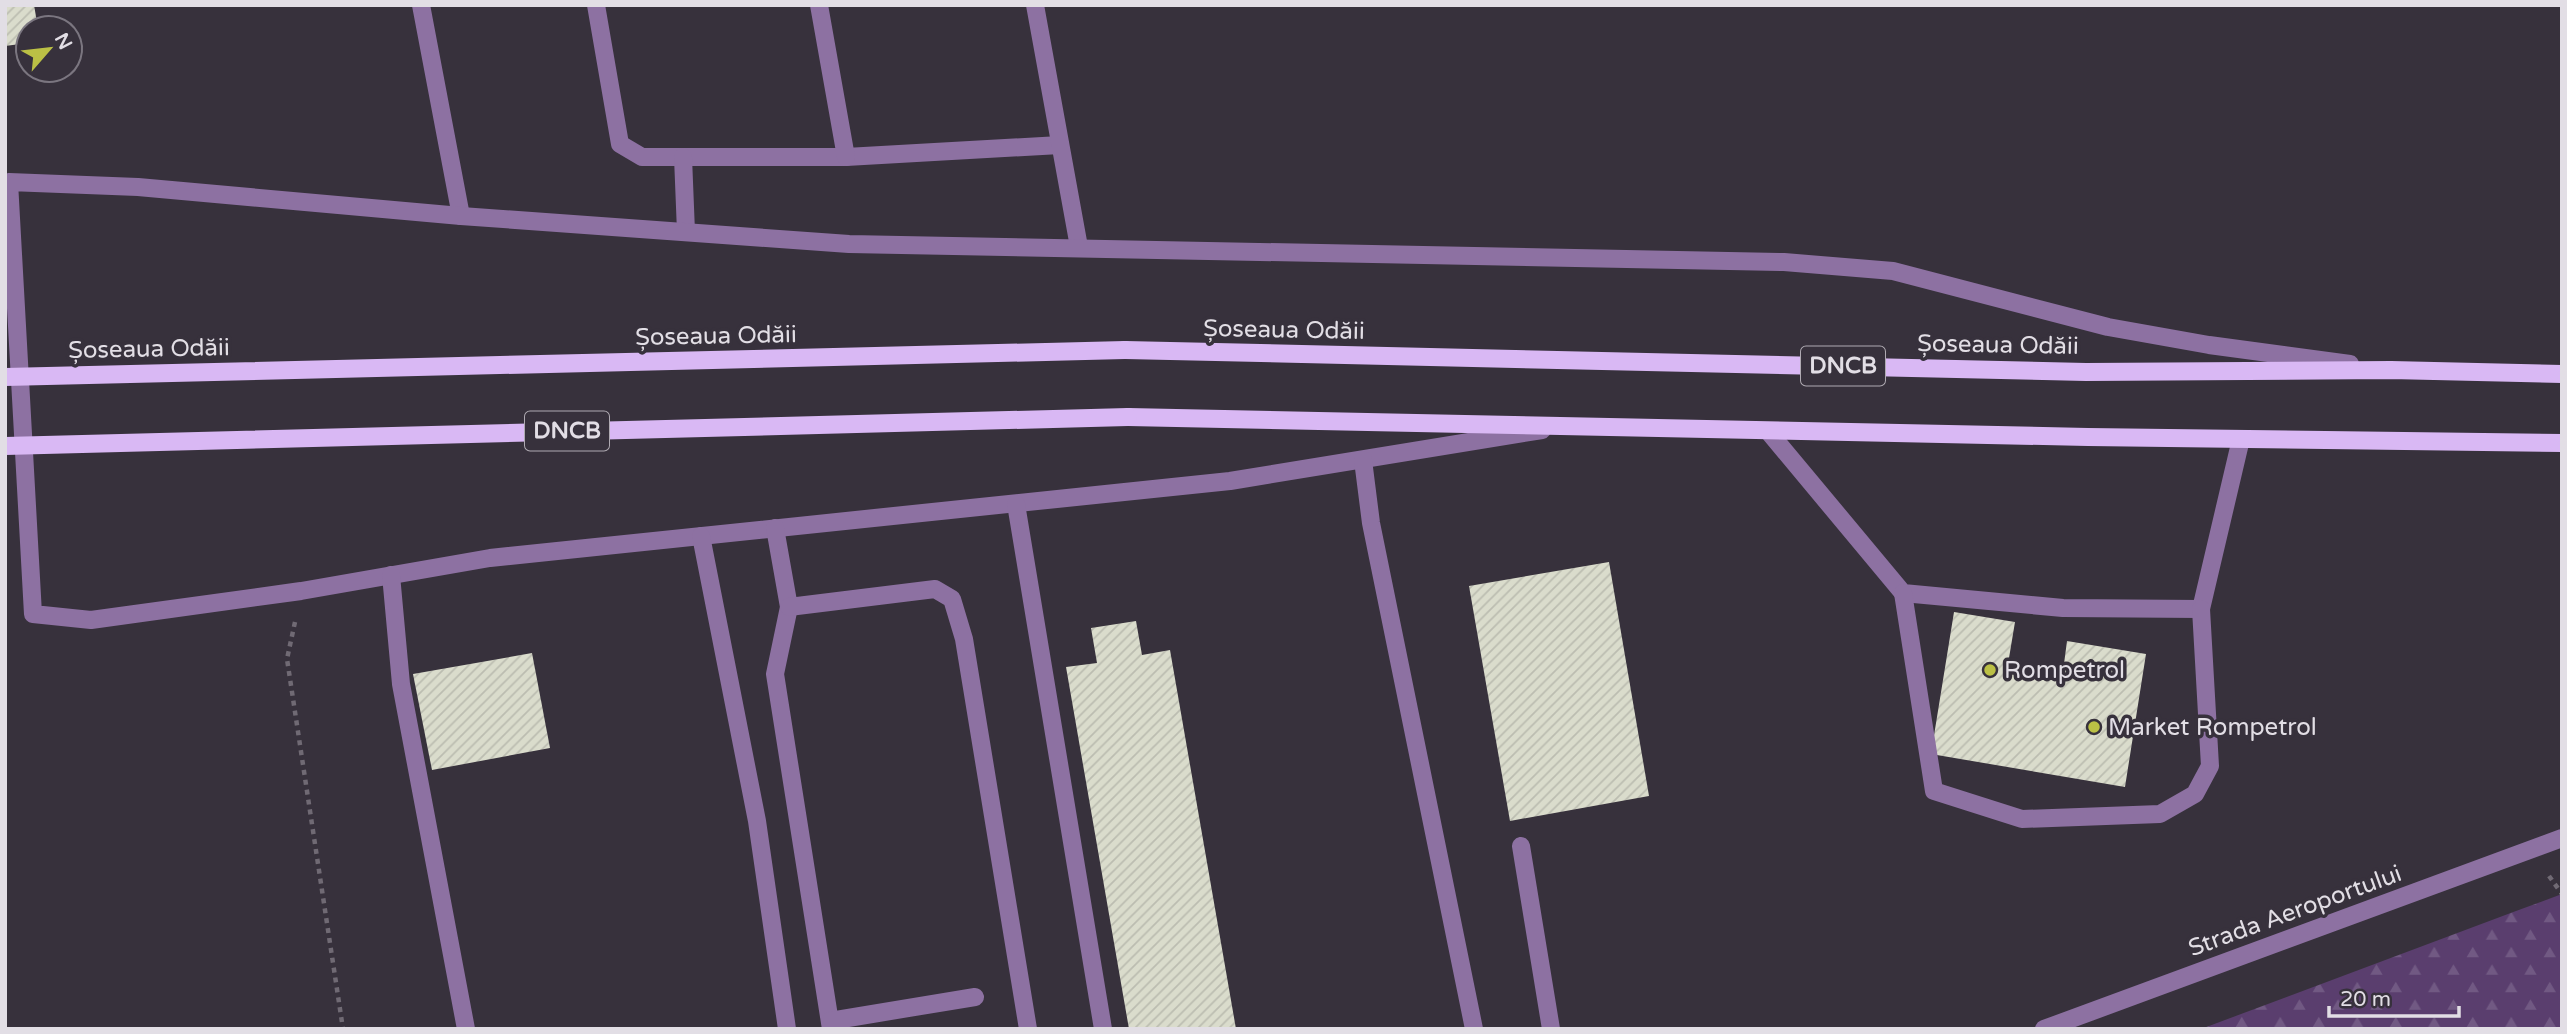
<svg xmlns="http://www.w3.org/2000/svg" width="2567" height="1034" viewBox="0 0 2567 1034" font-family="'Varela Round',sans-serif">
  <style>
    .forest { fill: url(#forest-firs) }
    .building { fill: url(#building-hatch) }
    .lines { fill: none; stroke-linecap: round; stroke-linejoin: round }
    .path { stroke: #706a74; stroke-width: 4.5; stroke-dasharray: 5 5; stroke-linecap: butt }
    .minor { stroke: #8d71a2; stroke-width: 18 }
    .major { stroke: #d9b8f4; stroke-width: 18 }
    .major-bridge { stroke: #d9b8f4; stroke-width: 18 }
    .poi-dot { fill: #bbc045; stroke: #37313c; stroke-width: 2.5 }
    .labels { text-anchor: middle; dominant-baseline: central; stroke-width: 7; stroke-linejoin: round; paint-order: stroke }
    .shield { fill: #37313c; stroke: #afaab2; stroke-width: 2 }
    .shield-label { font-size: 23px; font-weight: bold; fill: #e2dee5 }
    .street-label { font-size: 24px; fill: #e2dee5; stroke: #37313c }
    .poi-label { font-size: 24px; fill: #e2dee5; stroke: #37313c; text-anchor: start }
  </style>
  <defs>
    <pattern id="forest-firs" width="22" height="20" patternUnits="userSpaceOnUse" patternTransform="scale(1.75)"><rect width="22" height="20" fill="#5a3e6e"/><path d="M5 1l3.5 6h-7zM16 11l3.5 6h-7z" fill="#715983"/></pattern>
    <pattern id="building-hatch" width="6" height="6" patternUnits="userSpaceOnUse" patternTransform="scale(1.75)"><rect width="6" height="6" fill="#dadccc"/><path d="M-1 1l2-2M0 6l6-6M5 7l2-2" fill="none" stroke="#bcbdb1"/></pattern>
  </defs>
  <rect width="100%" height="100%" fill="#37313c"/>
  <path class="forest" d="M2562,894v135h-361l315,-118z"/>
  <g class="building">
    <path d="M5,5h29l4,23h-10v15l-23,3z"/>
    <path d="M1609,562l40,234 -139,25 -41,-235z"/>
    <path d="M1954,612l61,10 -8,48 55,9 5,-38 79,13 -21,133 -194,-33z"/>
    <path d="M1136,621l6,34 28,-5 66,379h-107l-63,-362 31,-4 -6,-35z"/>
    <path d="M532,653l18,95 -118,22 -19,-96z"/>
  </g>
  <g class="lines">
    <g class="path">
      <path d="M295,622l-8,37 56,370"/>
      <path d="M2549,876l13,18"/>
    </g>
    <g class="minor">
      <path d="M421,5l40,211"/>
      <path d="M596,5l24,139 22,13h204l214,-12"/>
      <path d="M819,5l27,152"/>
      <path d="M1035,5l44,242"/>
      <path d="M683,157l3,75"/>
      <path d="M1542,430l-312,51 -740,77 -189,33 -210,29 -58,-6 -24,-432 129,5 323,29 388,28 935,18 109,9 215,56 101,18 141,19"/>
      <path d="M1768,431l135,162 160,15 138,1 40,-170"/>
      <path d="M1363,460l8,63 103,506"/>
      <path d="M1016,504l87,525"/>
      <path d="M775,528l14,79 -14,67 56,355"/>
      <path d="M701,536l56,285 30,208"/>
      <path d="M391,575l10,109 65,345"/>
      <path d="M1903,593l31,198 88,28 138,-5 35,-20 15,-28 -9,-157"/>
      <path d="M789,607l146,-18 17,10 12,40 64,390"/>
      <path d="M1521,846l30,183"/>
      <path d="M830,1021l145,-24"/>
      <path d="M2044,1029l518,-191"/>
    </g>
    <g class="major">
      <path d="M1125,350l961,22 305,-2 171,4"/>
      <path d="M1128,417l960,20 474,6"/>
    </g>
    <g class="major-bridge">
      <path d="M5,377l1120,-27"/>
      <path d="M5,446l1123,-29"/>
    </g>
  </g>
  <g class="poi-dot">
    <circle cx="1990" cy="670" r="7"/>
    <circle cx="2094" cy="727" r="7"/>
  </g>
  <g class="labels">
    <g class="shield">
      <rect x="1801" y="346.5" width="84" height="39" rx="5"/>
      <rect x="525" y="411.5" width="84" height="39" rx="5"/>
    </g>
    <g class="shield-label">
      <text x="1843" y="366">DNCB</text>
      <text x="567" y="431">DNCB</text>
    </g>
    <g class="street-label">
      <text transform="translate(1284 330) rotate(1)">Șoseaua Odăii</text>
      <text transform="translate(716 336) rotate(-1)">Șoseaua Odăii</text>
      <text transform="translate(1998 345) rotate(1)">Șoseaua Odăii</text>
      <text transform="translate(149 349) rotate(-1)">Șoseaua Odăii</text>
      <text transform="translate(2295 911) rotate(-20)">Strada Aeroportului</text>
    </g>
    <g class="poi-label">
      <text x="2004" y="670">Rompetrol</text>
      <text x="2108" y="727">Market Rompetrol</text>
    </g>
  </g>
  <rect width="2567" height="1034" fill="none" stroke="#e2dee5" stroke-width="14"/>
  <g transform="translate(49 49) rotate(62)"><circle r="33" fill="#37313c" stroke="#7b7680" stroke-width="2"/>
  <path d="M0-5L12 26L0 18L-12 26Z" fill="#bbc045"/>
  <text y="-10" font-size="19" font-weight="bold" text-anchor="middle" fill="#e2dee5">N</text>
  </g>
  <path d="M2329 1006v10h130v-10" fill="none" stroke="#e2dee5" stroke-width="3.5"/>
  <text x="2340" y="1006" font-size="21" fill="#e2dee5" stroke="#37313c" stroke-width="5" paint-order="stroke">20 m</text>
</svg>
